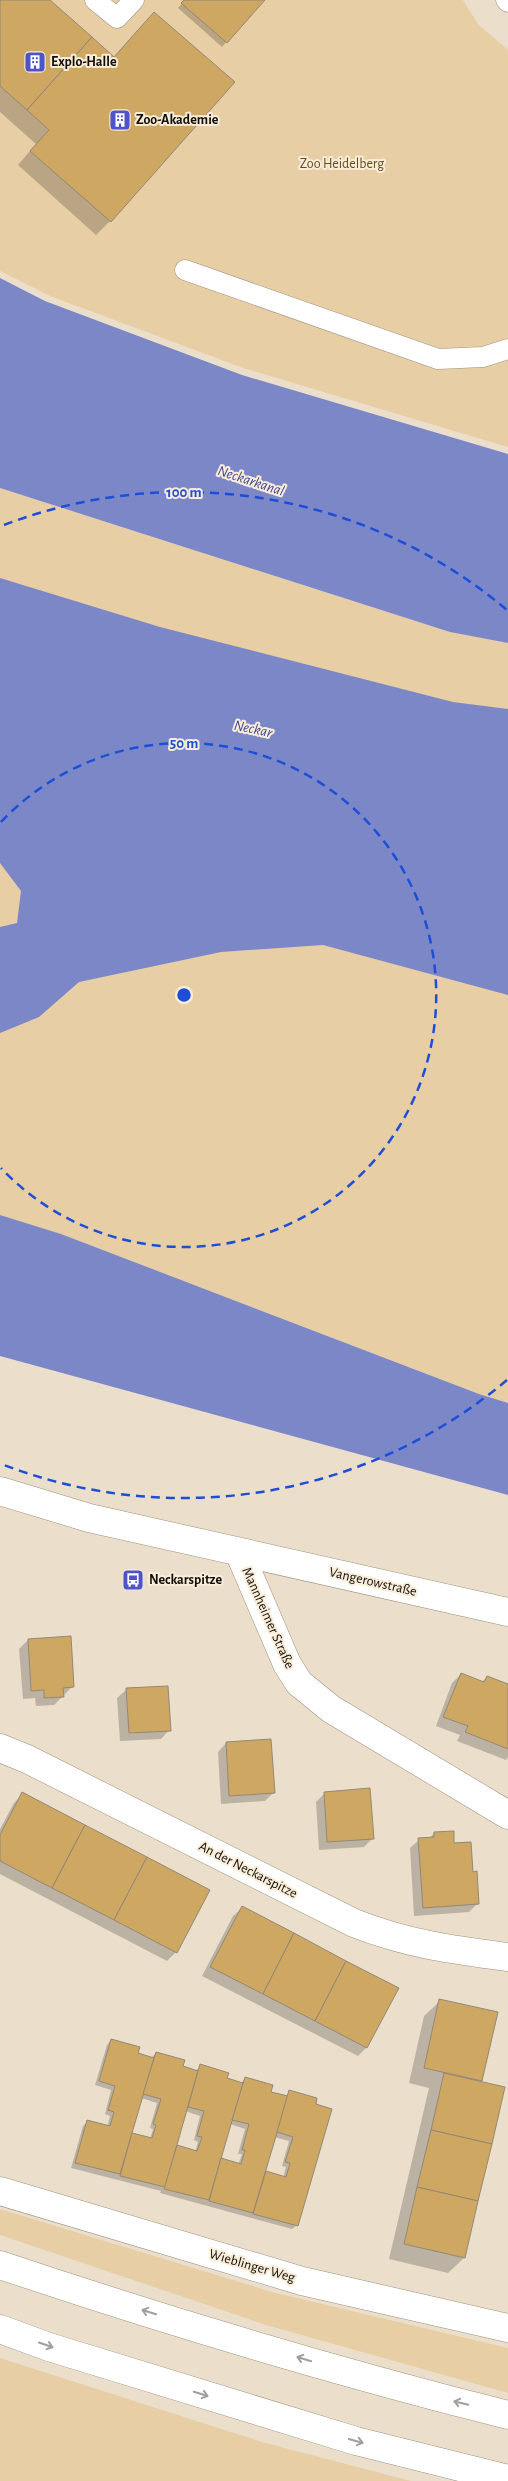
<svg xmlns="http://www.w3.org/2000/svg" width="508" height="2481" viewBox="0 0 508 2481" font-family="'Alegreya Sans',sans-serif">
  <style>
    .green { fill: #e8cea4 }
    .water { fill: #7c87c8 }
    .shadow { fill: #0003; fill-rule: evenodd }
    .building { fill: #cea762; stroke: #938876 }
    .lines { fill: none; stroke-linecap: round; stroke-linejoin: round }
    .service-casing { stroke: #9d927f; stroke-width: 21 }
    .minor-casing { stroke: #9d927f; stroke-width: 29 }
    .tertiary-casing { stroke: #9d927f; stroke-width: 29 }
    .trunk-casing { stroke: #9d927f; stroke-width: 29 }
    .service { stroke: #fff; stroke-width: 20 }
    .minor { stroke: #fff; stroke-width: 28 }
    .tertiary { stroke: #fff; stroke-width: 28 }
    .trunk { stroke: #fff; stroke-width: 28 }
    .oneway { stroke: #a09f9c }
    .ring { fill: none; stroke: #1d4ed8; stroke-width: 2.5; stroke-dasharray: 9 6 }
    .labels { text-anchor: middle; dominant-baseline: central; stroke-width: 4; stroke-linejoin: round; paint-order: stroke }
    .poi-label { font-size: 14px; font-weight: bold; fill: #120e07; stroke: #f9edd9; text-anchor: start }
    .park-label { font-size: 14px; fill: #664b17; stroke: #f9edd9 }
    .street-label { font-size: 14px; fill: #120e07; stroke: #f9edd9 }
    .water-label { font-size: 15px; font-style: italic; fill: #414898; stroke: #f9edd9 }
    .centre { fill: #1d4ed8; stroke: #f9edd9; stroke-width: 2.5 }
    .ring-label { font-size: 15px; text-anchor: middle; font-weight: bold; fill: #1d4ed8; stroke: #f9edd9; stroke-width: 4; stroke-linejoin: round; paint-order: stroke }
  </style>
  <rect width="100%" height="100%" fill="#ebdfcc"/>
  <g class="green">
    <path d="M0,0h463l15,24 30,26v397l-265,-79 -193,-72 -50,-25z"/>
    <path d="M0,488l450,144 58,11v760l-29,-9 -418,-160 -61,-19z"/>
    <path d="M0,2209l272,83 236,56v45l-242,-68 -266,-90z"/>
    <path d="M0,2358l262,84 149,39h-411z"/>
  </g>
  <g class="water">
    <path d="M0,278l45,23 197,74 266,79v189l-58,-11 -450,-144z"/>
    <path d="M0,578l160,49 293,75 55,7v286l-185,-50 -102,7 -142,30 -40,35 -39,16v-106l17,-4 4,-32 -21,-28z"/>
    <path d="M0,1215l61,19 418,160 29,9v92l-508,-139z"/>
  </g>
  <g class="shadow">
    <path d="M0,0h48l65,58 28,-31 -31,194 -14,14 -78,-70 18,-21 -36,-32z"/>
    <path d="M185,0h78l-41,47 -44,-39z"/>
    <path d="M28,1640l45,46 -19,19 -18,1 -1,-8 -12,1 -4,-50z"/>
    <path d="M461,1674l21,8 5,-5 21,8v72l-2,3 -49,-19 3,-6 -24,-9 16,-43z"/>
    <path d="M126,1690l43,40 -8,9 -41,2 -3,-43z"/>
    <path d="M226,1743l48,49 -9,9 -44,3 -3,-52z"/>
    <path d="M325,1793l48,45 -9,9 -45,3 -3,-48z"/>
    <path d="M23,1794l153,158 -9,9 -167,-87v-45l14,-26z"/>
    <path d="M434,1833l38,40 6,30 -9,9 -55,4 -4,-68 9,-8 10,-1z"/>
    <path d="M242,1908l155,80 -31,60 -8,8 -156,-80 31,-60z"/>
    <path d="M440,2001l56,12 -16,69 -16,176 -16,15 -59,-14 40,-171 -20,-5 15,-67z"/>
    <path d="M111,2040l26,14 14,4 5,-5 39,18 6,-5 25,13 14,5 5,-5 24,13 16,5 5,-5 26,7 -19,126 -5,4 -132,-36 1,-2 -90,-23 12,-42 5,-5 19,6 3,-11 -5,-2 6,-24 -16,-5 12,-40zM141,2098l16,5 -7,25 3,1 -3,10 -19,-5zM185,2111l15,5 -6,24 4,2 -3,10 -20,-6zM230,2124l15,5 -7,25h4l-4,11 -19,-6zM274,2137l15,4 -7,25 4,1 -3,11 -19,-6z"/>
  </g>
  <g class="building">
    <path d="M0,0h50l42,37 -65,73 -27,-24z"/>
    <path d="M184,0h81l-38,43 -46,-40z"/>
    <path d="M154,12l81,70 -124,140 -81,-71 19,-21 -22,-20 65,-73 22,20z"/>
    <path d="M71,1636l3,51 -11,1 1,9 -20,1v-8l-13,1 -3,-52z"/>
    <path d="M461,1673l23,9 3,-6 21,8v65l-43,-17 3,-6 -25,-9z"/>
    <path d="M168,1686l3,45 -42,2 -3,-45z"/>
    <path d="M271,1739l4,54 -46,3 -3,-54z"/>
    <path d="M370,1788l4,51 -47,3 -3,-50z"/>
    <path d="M22,1792l63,33 -33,63 -52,-27v-26z"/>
    <path d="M85,1825l62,32 -33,63 -62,-32z"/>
    <path d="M454,1831v12l17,-1 2,30 4,-1 2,33 -56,4 -5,-70 16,-1v-5z"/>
    <path d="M147,1857l63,33 -33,63 -63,-33z"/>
    <path d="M242,1906l52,27 -31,61 -53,-27z"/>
    <path d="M294,1933l52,28 -31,60 -52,-27z"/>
    <path d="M346,1961l53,27 -32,60 -52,-27z"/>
    <path d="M439,1999l59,13 -16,69 -58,-13z"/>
    <path d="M111,2039l29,8 -2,6 16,5 -34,116 -45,-11 12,-43 23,6 4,-14 -6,-2 7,-24 -16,-5z"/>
    <path d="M156,2052l29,8 -2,6 15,5 -33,116 -45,-11 12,-43 20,5 4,-13 -3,-1 8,-25 -18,-5z"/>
    <path d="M200,2064l29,9 -2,5 16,5 -34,117 -45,-11 13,-44 20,6 5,-14 -5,-1 7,-25 -16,-4z"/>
    <path d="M444,2073l61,14 -13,57 -61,-14z"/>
    <path d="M245,2077l28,8 -2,7 17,4 -35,117 -44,-12 12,-43 20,6 4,-14h-3l7,-26 -17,-4z"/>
    <path d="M289,2090l28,8 -1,6 16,5 -34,117 -45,-12 13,-43 20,6 4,-14 -5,-1 8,-25 -16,-5z"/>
    <path d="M431,2130l61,14 -14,57 -61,-14z"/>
    <path d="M417,2187l61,14 -13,57 -61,-14z"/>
  </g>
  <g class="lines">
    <g class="service-casing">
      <g id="service">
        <path d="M95,0l22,18 17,-18"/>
        <path d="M506,0l2,2"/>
        <path d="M185,270l253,89 45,-2 25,-8"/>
      </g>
    </g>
    <g class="minor-casing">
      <g id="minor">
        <path d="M239,1552l48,112 12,19 32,26 177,106"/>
        <path d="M0,1748l27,11 327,164c53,21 99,27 154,34"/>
        <path d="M0,2191l302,90 206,47"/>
      </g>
    </g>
    <g class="tertiary-casing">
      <path id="tertiary" d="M0,1491l89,27 419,94"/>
    </g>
    <g class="trunk-casing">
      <g id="trunk">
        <path d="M0,2265c167,56 337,107 508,150"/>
        <path d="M0,2329l49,18 307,94 152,38"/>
      </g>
    </g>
    <use href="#service" class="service"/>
    <use href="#minor" class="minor"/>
    <use href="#tertiary" class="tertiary"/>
    <use href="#trunk" class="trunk"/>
  </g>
  <defs><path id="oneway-shaft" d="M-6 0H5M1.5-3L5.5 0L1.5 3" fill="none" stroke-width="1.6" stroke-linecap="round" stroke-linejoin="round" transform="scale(1.25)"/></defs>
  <g class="oneway">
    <use href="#oneway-shaft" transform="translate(149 2312) rotate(-163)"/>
    <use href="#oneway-shaft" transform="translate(46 2345) rotate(19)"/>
    <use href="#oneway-shaft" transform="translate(304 2359) rotate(-163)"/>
    <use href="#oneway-shaft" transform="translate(201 2394) rotate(17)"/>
    <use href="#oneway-shaft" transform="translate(461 2403) rotate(-166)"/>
    <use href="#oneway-shaft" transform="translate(356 2441) rotate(16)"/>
  </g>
  <g class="ring">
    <path d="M1 822A252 252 0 1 1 1 1168"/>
    <path d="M507 1380A503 503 0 0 1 4 1465M4 525A503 503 0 0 1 507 610"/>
  </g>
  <defs>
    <g id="building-square" transform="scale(1.125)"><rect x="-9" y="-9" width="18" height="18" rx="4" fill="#4e53c9" stroke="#f9edd9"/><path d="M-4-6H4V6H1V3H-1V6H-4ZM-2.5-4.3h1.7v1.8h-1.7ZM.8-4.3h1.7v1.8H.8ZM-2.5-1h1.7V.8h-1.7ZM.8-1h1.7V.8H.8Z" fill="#fff"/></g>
    <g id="bus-square" transform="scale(1.125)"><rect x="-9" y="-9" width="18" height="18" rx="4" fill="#4e53c9" stroke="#f9edd9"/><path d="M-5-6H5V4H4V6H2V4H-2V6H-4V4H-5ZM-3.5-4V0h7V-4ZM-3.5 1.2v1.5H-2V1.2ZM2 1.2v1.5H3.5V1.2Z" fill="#fff"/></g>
  </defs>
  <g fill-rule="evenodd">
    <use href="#building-square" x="35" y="62"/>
    <use href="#building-square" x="120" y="120"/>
    <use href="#bus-square" x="133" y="1580"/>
  </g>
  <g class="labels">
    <g class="poi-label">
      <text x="51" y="62">Explo-Halle</text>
      <text x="136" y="120">Zoo-Akademie</text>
      <text x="149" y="1580">Neckarspitze</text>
    </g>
    <g class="park-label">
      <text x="342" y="164">Zoo Heidelberg</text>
    </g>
    <g class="street-label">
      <text transform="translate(373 1582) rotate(13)">Vangerowstraße</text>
      <text transform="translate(268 1618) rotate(66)">Mannheimer Straße</text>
      <text transform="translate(248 1870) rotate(27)">An der Neckarspitze</text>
      <text transform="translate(252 2266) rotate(16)">Wieblinger Weg</text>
    </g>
    <g class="water-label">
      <text transform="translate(251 481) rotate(18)">Neckarkanal</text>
      <text transform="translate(253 729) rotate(12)">Neckar</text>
    </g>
  </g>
  <circle cx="184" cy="995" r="8" class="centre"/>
  <g class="ring-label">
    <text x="184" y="497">100 m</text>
    <text x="184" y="748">50 m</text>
  </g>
</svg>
